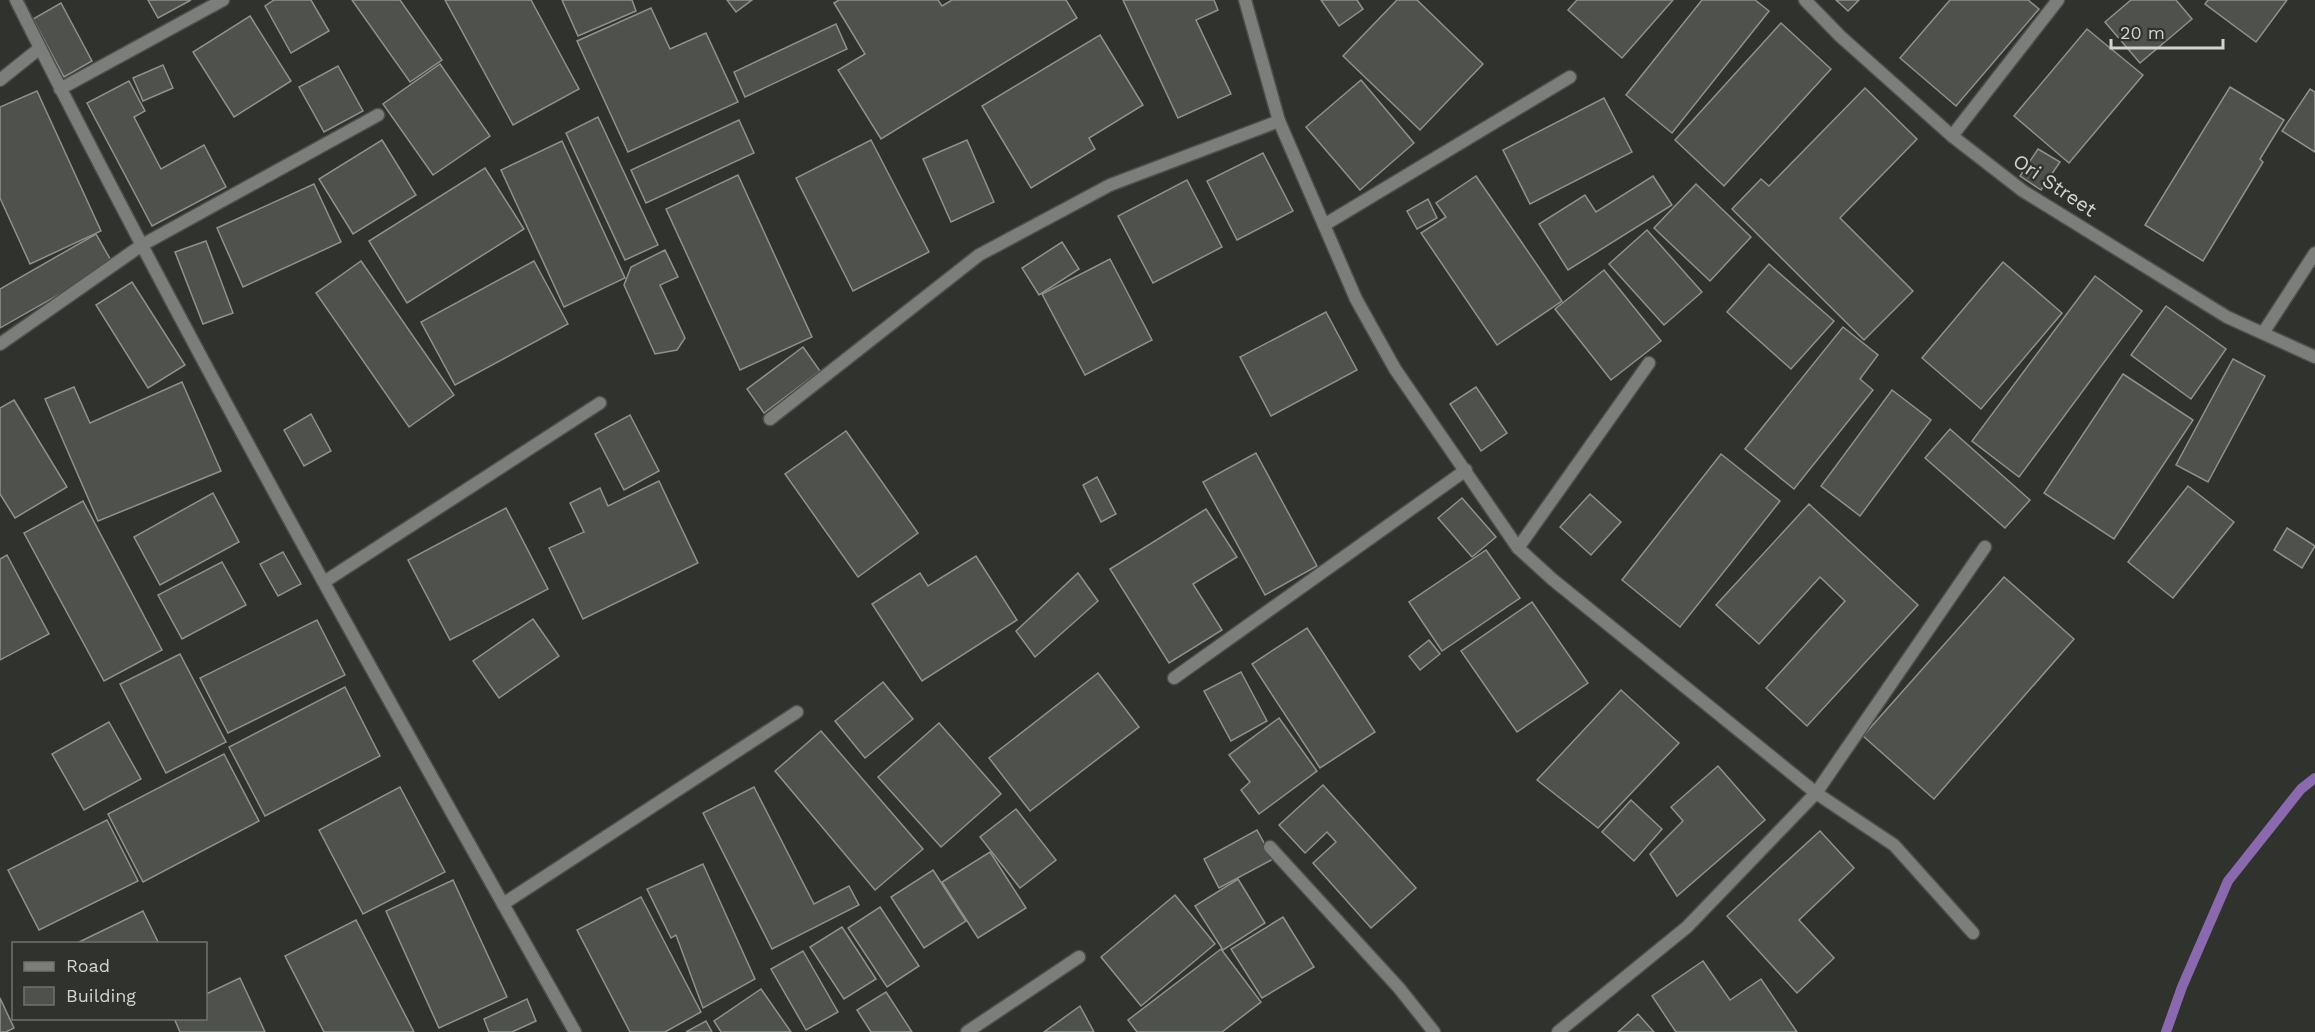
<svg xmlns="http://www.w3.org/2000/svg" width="2315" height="1032" viewBox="0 0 2315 1032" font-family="'Work Sans',sans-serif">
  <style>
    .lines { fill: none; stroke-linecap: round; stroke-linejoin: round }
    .stream { stroke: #8b69ae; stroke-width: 10 }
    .building { fill: #4f524c; stroke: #8f928c; stroke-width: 1.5 }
    .lane-casing { stroke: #4d4f4b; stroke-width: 15 }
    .street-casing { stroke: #4d4f4b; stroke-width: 15 }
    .lane { stroke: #7c7e7b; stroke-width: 12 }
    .street { stroke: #7c7e7b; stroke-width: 12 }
    .labels { text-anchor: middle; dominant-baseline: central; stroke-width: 5; stroke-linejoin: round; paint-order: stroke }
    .street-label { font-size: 20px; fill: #d3d4d1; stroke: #2f322d }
  </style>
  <rect width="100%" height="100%" fill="#2f322d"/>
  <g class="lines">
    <path class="stream" d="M2166,1032l16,-45 46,-106 73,-92 14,-11"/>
  </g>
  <g class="building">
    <path d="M148,0h43l-33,18z"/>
    <path d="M274,0h37l18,31 -38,22 -26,-47z"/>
    <path d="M352,0h48l42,60 -32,22z"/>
    <path d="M445,0h86l48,89 -66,36z"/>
    <path d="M562,0h70l4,11 -58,25z"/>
    <path d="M727,0h25l-16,12z"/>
    <path d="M839,0h99l4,6 10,-6h114l11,18 -196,121 -43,-69 27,-16 -31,-51z"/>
    <path d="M1123,0h91l4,10 -22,10 35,74 -53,24z"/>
    <path d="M1321,0h36l6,9 -24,17z"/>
    <path d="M1397,0h20l66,64 -63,66 -77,-74z"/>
    <path d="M1577,0h96l-51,58 -54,-48z"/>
    <path d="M1702,0h53l14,11 -97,122 -46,-38z"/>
    <path d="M1836,0h23l-11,11z"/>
    <path d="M1950,0h78l11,9 -83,97 -56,-48z"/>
    <path d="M2131,0h45l16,19 -52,44 -35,-41z"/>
    <path d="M2208,0h79l-31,42 -51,-38z"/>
    <path d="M61,3l31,58 -28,16 -31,-58z"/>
    <path d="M651,8l19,41 36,-16 32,69 -110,50 -51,-111z"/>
    <path d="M250,16l41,65 -57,36 -41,-65z"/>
    <path d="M1781,23l50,46 -107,117 -49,-46z"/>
    <path d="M836,24l11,25 -102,48 -11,-25z"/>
    <path d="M2087,29l56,46 -74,88 -55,-47z"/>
    <path d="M1100,35l43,70 -54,33 6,11 -64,39 -49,-82z"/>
    <path d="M440,64l50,72 -57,39 -50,-71z"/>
    <path d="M163,65l10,23 -30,13 -10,-23z"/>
    <path d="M338,66l25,45 -39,21 -25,-45z"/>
    <path d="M1361,80l53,63 -54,47 -54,-63z"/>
    <path d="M129,81l16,30 -11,6 27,52 43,-24 22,42 -74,39 -65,-123z"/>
    <path d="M2230,87l54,33 -24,39 3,3 -60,99 -58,-36z"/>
    <path d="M1865,88l52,51 -77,79 73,73 -49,49 -132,-131 29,-30 8,7z"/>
    <path d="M2310,89l5,3v60l-33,-21z"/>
    <path d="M37,91l64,140 -71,33 -30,-66v-91z"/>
    <path d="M1604,98l28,54 -102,52 -27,-54z"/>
    <path d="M598,117l60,128 -33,15 -59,-127z"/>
    <path d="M739,120l15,33 -108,50 -15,-33z"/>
    <path d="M382,140l34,55 -63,39 -34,-55z"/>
    <path d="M871,140l58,112 -76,39 -57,-113z"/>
    <path d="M967,140l27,62 -43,20 -28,-63z"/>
    <path d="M562,141l63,137 -61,29 -63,-137z"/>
    <path d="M2038,149l22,13 -19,28 -21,-14z"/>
    <path d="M1263,153l30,58 -56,29 -30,-59z"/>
    <path d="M485,168l39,61 -117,74 -38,-62z"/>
    <path d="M738,175l74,162 -72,33 -74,-161z"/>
    <path d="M1476,176l86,125 -65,44 -76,-112 25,-16 -10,-14z"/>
    <path d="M1653,176l19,29 -104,65 -29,-46 46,-29 11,17z"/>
    <path d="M1187,180l35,67 -69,36 -35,-67z"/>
    <path d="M314,184l27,58 -98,45 -26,-59z"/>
    <path d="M1696,184l55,53 -41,44 -56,-53z"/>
    <path d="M1428,199l9,19 -20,11 -10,-18z"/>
    <path d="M1647,230l55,62 -38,33 -55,-61z"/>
    <path d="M96,234l17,30 -113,64v-39z"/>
    <path d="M206,241l27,72 -30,11 -28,-72z"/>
    <path d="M1062,242l17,27 -40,26 -17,-27z"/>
    <path d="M665,250l13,27 -18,8 25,53 -8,12 -22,4 -31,-69 7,-18z"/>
    <path d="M1110,259l42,81 -67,35 -43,-81z"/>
    <path d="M361,261l93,134 -45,32 -93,-134z"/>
    <path d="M534,261l34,63 -113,61 -34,-63z"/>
    <path d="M2003,262l59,51 -81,96 -59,-51z"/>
    <path d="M1769,264l65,57 -43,48 -64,-57z"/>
    <path d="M1604,270l57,71 -50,39 -56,-71z"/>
    <path d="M2095,276l47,35 -123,166 -47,-36z"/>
    <path d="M132,282l53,83 -37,23 -52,-83z"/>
    <path d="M2166,306l60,43 -35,50 -60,-44z"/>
    <path d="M1326,312l31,58 -86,46 -31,-59z"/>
    <path d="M1843,327l35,28 -18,24 13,11 -79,99 -49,-40z"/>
    <path d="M803,347l17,24 -56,42 -17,-24z"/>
    <path d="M2233,359l32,17 -57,106 -32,-17z"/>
    <path d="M2123,374l70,46 -79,119 -70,-46z"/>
    <path d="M182,382l39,89 -123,50 -53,-122 29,-12 16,36z"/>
    <path d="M1476,387l31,46 -26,18 -31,-47z"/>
    <path d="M1892,390l39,30 -71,96 -39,-30z"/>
    <path d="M14,400l53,87 -52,31 -15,-24v-86z"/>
    <path d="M311,414l20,37 -27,15 -20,-36z"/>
    <path d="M630,415l29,56 -35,19 -29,-56z"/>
    <path d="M1950,429l80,71 -25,28 -80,-70z"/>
    <path d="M846,431l72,102 -60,44 -73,-103z"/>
    <path d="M1256,453l61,113 -52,29 -62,-113z"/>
    <path d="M1721,454l59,47 -100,126 -58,-47z"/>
    <path d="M1097,477l19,37 -15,8 -18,-37z"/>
    <path d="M659,481l39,82 -115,56 -34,-71 35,-16 -14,-29 30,-15 8,18z"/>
    <path d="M2188,486l46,36 -61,76 -45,-36z"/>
    <path d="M213,493l26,49 -79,43 -26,-48z"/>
    <path d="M1590,494l31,28 -30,33 -31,-28z"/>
    <path d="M1462,498l34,39 -24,20 -34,-39z"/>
    <path d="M83,501l79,149 -58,31 -80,-148z"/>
    <path d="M1809,504l109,101 -111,121 -41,-38 79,-87 -25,-24 -61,67 -43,-39z"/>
    <path d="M506,508l42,81 -98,51 -42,-80z"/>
    <path d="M1206,509l31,48 -44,27 29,46 -53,33 -59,-94z"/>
    <path d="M2287,528l28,18 -13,22 -28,-18z"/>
    <path d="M1486,550l34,48 -78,53 -33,-49z"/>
    <path d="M283,552l18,32 -23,12 -18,-32z"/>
    <path d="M7,555l42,79 -49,26v-101z"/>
    <path d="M976,556l41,64 -95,61 -50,-77 48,-31 8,13z"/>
    <path d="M222,562l24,43 -64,34 -24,-44z"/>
    <path d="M1078,573l20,28 -63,56 -19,-26z"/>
    <path d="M2004,577l70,62 -140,160 -71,-63z"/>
    <path d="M1532,602l56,81 -71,49 -56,-81z"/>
    <path d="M533,619l26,37 -60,42 -26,-37z"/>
    <path d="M317,620l28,55 -117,58 -28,-55z"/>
    <path d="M1307,628l68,104 -55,36 -68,-104z"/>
    <path d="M1429,640l11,14 -20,16 -11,-14z"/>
    <path d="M180,654l46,88 -60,31 -46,-89z"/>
    <path d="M1241,672l26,49 -36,20 -27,-50z"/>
    <path d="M1098,673l41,54 -109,84 -41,-53z"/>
    <path d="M883,682l30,37 -48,39 -30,-37z"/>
    <path d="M345,687l35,69 -115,60 -36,-69z"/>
    <path d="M1621,690l58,53 -81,85 -61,-48z"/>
    <path d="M1279,718l38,53 -58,43 -18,-24 9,-8 -21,-27z"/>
    <path d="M109,722l32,57 -57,31 -32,-56z"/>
    <path d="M939,723l62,71 -60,53 -63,-70z"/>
    <path d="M821,731l102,118 -48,41 -100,-119z"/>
    <path d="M224,754l35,67 -116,61 -35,-68z"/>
    <path d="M1718,766l47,54 -88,76 -27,-42 33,-33 -12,-14z"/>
    <path d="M1323,785l93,103 -45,40 -58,-65 23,-21 -9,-10 -22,21 -26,-28z"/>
    <path d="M400,787l45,85 -82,42 -44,-84z"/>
    <path d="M754,787l60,117 35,-18 10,19 -87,44 -69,-136z"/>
    <path d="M1631,800l31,29 -28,32 -32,-29z"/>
    <path d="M1016,809l40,51 -36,28 -40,-51z"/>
    <path d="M107,820l31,61 -99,49 -31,-60z"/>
    <path d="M1257,830l16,29 -54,29 -15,-29z"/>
    <path d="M1820,831l34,37 -55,52 35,38 -37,35 -70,-77z"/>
    <path d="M990,852l36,56 -48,30 -36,-56z"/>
    <path d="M703,864l52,115 -52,29 -27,-73 -5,3 -24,-49z"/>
    <path d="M933,870l33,51 -42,27 -33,-51z"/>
    <path d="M1238,879l27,44 -42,27 -28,-44z"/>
    <path d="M453,880l54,117 -68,31 -53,-117z"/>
    <path d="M1175,895l40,49 -74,62 -40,-49z"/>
    <path d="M641,897l60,115 -36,20h-35l-53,-102z"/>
    <path d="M880,907l39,59 -32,21 -39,-59z"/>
    <path d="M143,911l16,33h-84z"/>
    <path d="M1283,917l31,50 -52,31 -31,-49z"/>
    <path d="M356,920l58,112h-90l-39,-76z"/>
    <path d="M842,927l34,52 -32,20 -34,-52z"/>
    <path d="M1221,949l40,53 -39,30h-85l-9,-12z"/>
    <path d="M803,951l35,61 -32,18 -35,-61z"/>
    <path d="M1703,961l27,39 31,-21 36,53h-121l-24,-36z"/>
    <path d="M240,978l25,54h-85l-6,-14h32v-24z"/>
    <path d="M761,989l30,43h-70l-7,-11z"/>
    <path d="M886,992l26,40h-41l-14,-22z"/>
    <path d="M0,998l14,30 -8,4h-6z"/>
    <path d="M527,999l9,22 -24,11h-23l-5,-13z"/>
    <path d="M1080,1006l14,26h-50z"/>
    <path d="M1638,1014l16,18h-36z"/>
    <path d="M706,1021l6,11h-26z"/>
  </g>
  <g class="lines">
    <g class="lane-casing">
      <g id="lane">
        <path d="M0,80l40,-32"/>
        <path d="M0,344l142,-99"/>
        <path d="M1816,793l169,-246"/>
      </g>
    </g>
    <g class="street-casing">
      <g id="street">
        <path d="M16,0c175,350 367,691 559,1032"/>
        <path d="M1245,0l34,121 77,178 39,70 123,179 34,31 264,214 78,52 79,88"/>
        <path d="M1805,0l35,36 112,100 71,55 204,126 88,40"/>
        <path d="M60,89l163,-89"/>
        <path d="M1952,136l106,-136"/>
        <path d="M1324,225l246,-148"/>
        <path d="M142,245l236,-130"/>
        <path d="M2263,333l52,-80"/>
        <path d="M770,419l209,-164 131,-70 169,-64"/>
        <path d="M1518,548l131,-185"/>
        <path d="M324,582l276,-179"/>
        <path d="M1174,678l292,-208"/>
        <path d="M1270,847l129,141 35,44"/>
        <path d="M503,904l294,-192"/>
        <path d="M967,1032l112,-75"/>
        <path d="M1558,1032l129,-105 129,-134"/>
      </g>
    </g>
    <use href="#lane" class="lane"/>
    <use href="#street" class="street"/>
  </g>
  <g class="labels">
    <g class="street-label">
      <text transform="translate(2055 185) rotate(34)">Ori Street</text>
    </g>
  </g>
  <rect x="12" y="942" width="195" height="78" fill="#2f322d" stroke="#71736f" stroke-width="1.5"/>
  <rect x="24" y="962" width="30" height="9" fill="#7c7e7b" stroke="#71736f" stroke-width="1.5"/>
  <text x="66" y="972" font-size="18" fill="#d3d4d1">Road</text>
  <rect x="24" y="987" width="30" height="18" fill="#4f524c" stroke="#71736f" stroke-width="1.5"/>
  <text x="66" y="1002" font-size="18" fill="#d3d4d1">Building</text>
  <path d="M2111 39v9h112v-9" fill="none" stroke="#d3d4d1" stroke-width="3"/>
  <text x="2120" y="39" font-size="18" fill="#d3d4d1" stroke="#2f322d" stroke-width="4.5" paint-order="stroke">20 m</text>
</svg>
